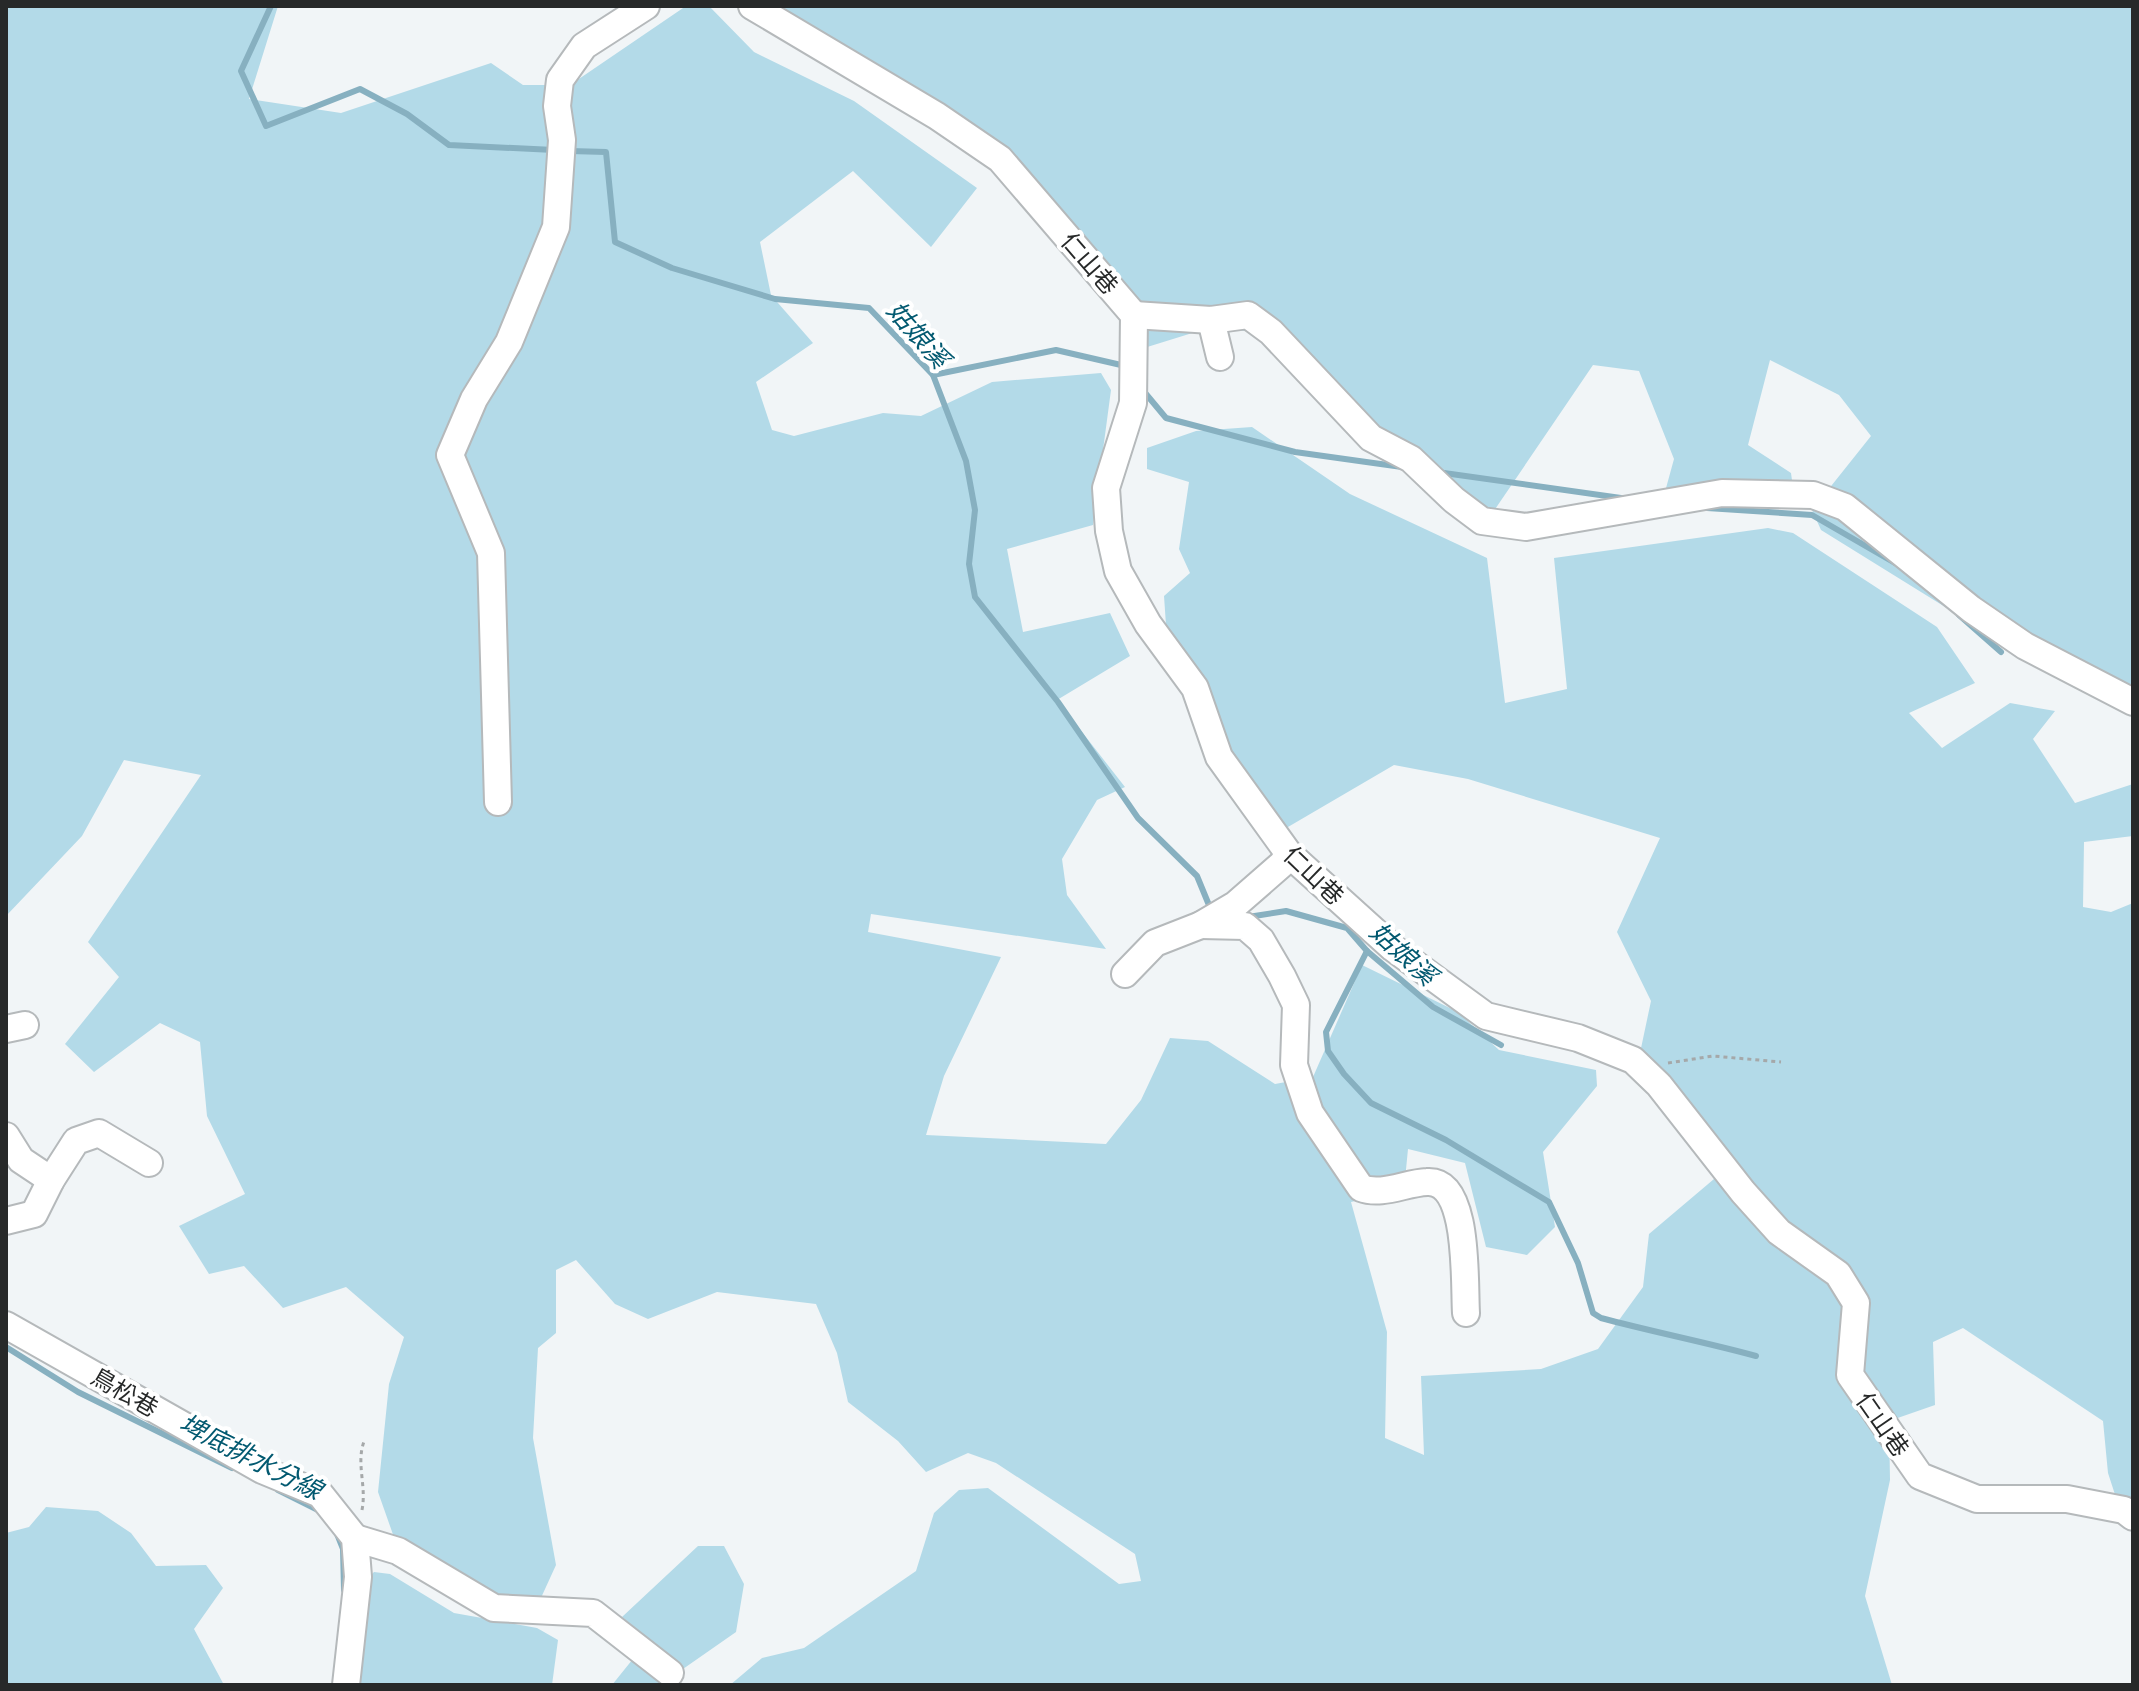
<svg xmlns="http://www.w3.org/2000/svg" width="2139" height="1691" viewBox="0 0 2139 1691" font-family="'IBM Plex Serif','Noto Sans TC',serif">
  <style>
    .green { fill: #b3dae8 }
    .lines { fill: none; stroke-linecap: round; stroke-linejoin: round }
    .stream { stroke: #87b0c0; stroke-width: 6 }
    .minor-casing { stroke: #b5b9bb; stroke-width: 30 }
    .path { stroke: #a5a8a9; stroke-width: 3; stroke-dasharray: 4 4; stroke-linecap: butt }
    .minor { stroke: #fff; stroke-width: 26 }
    .labels { text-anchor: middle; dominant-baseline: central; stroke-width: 8; stroke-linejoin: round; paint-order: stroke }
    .street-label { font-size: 24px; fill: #272929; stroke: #fff }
    .water-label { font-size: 26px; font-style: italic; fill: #025970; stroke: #fff }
  </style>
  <rect width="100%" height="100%" fill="#f1f5f7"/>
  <g class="green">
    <path d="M6,6h272l-29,93 92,14 150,-50 32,22h47l116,-79h23l45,46 100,49 123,87 -46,59 -78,-76 -93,71 11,53 42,48 -57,39 16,48 22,6 89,-23 38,3 71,-34 109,-9 10,17 -18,135 -86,24 16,83 87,-19 20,43 -73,44 68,87 -28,13 -35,59 5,36 39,54 -235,-35 -3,18 133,25 -57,119 -18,59 180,9 35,-44 29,-62 38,3 67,43 38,-7 49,-112 96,47 41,38 97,20 1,16 -54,66 12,75 -28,28 -41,-8 -21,-84 -57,-14 -4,41 -53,12 36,130 -2,106 39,17 -3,-79 120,-7 57,-20 45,-62 6,-53 78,-66 -87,-115 11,-52 -34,-69 43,-94 -192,-59 -74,-14 -118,69 -108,-180 -4,-58 26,-23 -11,-24 10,-67 -42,-13v-21l49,-17 56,-4 98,67 137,64 18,145 62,-14 -13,-131 214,-30 25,5 144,94 38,56 -66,30 33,35 68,-45 45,8 -22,28 42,64 58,-19v52l-49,6 -1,65 28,5 22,-9v617l-12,-7 -13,-40 -5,-52 -140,-93 -30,14 2,63 -46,16 1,59 -25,116 27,89h-1162l32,-27 42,-10 112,-77 18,-58 25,-23 29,-2 131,96 22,-3 -6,-27 -139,-91 -28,-10 -42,19 -28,-31 -50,-39 -11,-49 -21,-49 -99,-12 -69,27 -33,-15 -39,-44 -20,10v63l-18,15 -5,90 23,127 -16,35 -34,7 -104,-47 -24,-68 11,-108 15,-47 -58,-50 -63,21 -39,-42 -35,8 -30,-48 66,-32 -38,-78 -7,-74 -40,-19 -66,49 -29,-28 54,-67 -31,-35 113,-167 -77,-15 -42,76 -76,80z"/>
    <path d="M762,6h1371v710l-34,-26 -149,-80 -129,-80 -9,-20 59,-74 -32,-41 -69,-35 -22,85 43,28 3,22 -134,15 14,-51 -35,-88 -46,-6 -108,159 -229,-193 -54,-1 -58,18 -13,-33 -179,-188z"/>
    <path d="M46,1507l52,4 33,22 25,33 50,-1 17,23 -29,41 30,56h-218v-152l23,-6z"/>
    <path d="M698,1546h26l20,38 -8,48 -76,53h-48l37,-46 -27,-22z"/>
    <path d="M374,1572l16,2 64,39 83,15 21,12 -6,45h-198l13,-106z"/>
  </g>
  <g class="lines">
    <g class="stream">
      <path d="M271,6l-30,65 25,55 94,-37 47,25 42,31 105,5"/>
      <path d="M570,151l36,1 9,90 57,26 103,31 94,9 64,67 33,86 9,49 -6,54 6,33 83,105 80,116 59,58 14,34"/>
      <path d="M933,375l123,-25 65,15 5,5"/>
      <path d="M1141,388l25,30 129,34 107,15"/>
      <path d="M1437,472l191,27"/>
      <path d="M1707,508l105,7 83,48"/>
      <path d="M1959,615l42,37"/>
      <path d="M1248,917l38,-6 61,17 20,23 66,56 68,38"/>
      <path d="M1367,951l-41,81 2,19 16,23 27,29 75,37 103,62 29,61 15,50 8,5c52,14 104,24 155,38"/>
      <path d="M6,1347l72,45 154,76"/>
      <path d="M278,1490l44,22"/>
      <path d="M337,1534l6,15 1,41"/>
    </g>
    <g class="minor-casing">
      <g id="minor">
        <path d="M752,6l185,110 63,43 134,156 -1,88 -27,85 3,43 9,40 30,53 47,64 24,69 70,97 104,94 93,68 92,22 55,22 26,25 84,107 36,40 59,42 18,29 -6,72 70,101 57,23h90l57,11 9,7"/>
        <path d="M1134,315l77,5 37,-5 23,17 100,106 40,21 43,41 28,21 44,6 196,-34 91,2 32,12 126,102 54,37 108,56"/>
        <path d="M1211,320l9,37"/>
        <path d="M498,802l-7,-249 -41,-98 24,-56 35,-57 47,-115 6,-87 -5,-34 3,-26 24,-34 62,-40"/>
        <path d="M1201,925l44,1 16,14 21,36 14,29 -2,60 16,48 51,75c21,8 44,-5 66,-6 43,-3 37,101 39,131"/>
        <path d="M1125,974l30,-31 46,-18 34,-20 47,-41 7,-10"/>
        <path d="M6,1029l19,-4"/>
        <path d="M6,1136l15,24 30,20"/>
        <path d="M6,1221l28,-7 17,-34 25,-39 23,-8 50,30"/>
        <path d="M6,1325l256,145 58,24 35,44 3,39 -12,108"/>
        <path d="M355,1538l43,13 96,57 99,5 77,60"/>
      </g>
    </g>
    <g class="path">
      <path d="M1668,1063l45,-7 68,6"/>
      <path d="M362,1510c5,-25 -7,-48 3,-71"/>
    </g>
    <use href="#minor" class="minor"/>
  </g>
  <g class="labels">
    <g class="street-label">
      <text transform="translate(1090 263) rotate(49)">仁山巷</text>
      <text transform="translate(1314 875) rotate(44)">仁山巷</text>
      <text transform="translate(125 1392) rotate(30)">鳥松巷</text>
      <text transform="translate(1883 1424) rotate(55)">仁山巷</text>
    </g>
    <g class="water-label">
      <text transform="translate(919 334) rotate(49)">姑娘溪</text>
      <text transform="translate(1404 953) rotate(42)">姑娘溪</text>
      <text transform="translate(251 1456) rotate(27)">埤底排水分線</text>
    </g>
  </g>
  <rect width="2139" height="1691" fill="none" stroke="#272929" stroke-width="16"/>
</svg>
